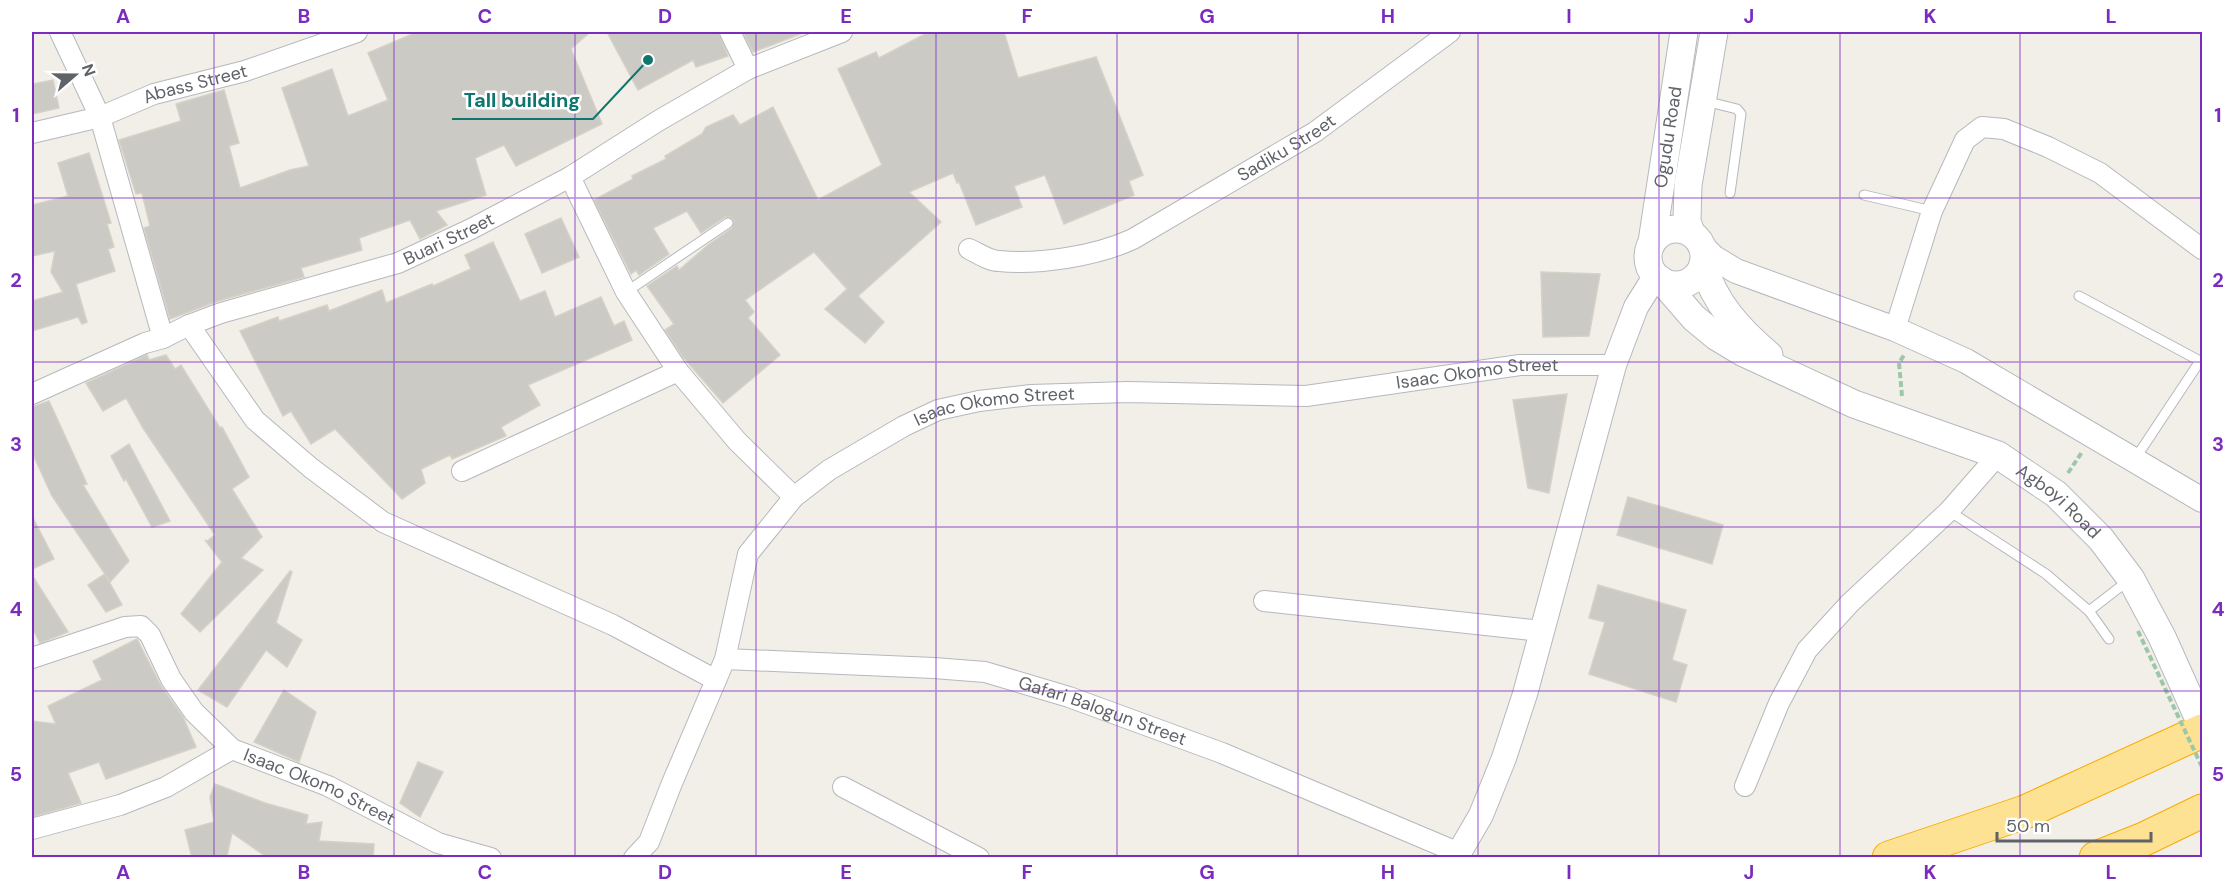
<svg xmlns="http://www.w3.org/2000/svg" width="2234" height="889" viewBox="0 0 2234 889" font-family="'DM Sans',sans-serif">
  <style>
    .building { fill: #cccac5; stroke: #d6d1c6; stroke-width: 1.5 }
    .lines { fill: none; stroke-linecap: round; stroke-linejoin: round }
    .service-casing { stroke: #b5b8bc; stroke-width: 11 }
    .minor-casing { stroke: #b5b8bc; stroke-width: 22 }
    .tertiary-casing { stroke: #b5b8bc; stroke-width: 26 }
    .secondary-casing { stroke: #b6babf; stroke-width: 29 }
    .motorway-casing { stroke: #f9ab00; stroke-width: 35 }
    .path { stroke: #9cc7a9; stroke-width: 4; stroke-dasharray: 6 3; stroke-linecap: butt }
    .service { stroke: #fff; stroke-width: 9 }
    .minor { stroke: #fff; stroke-width: 20 }
    .tertiary { stroke: #fff; stroke-width: 24 }
    .secondary { stroke: #fff; stroke-width: 27 }
    .motorway { stroke: #fde293; stroke-width: 33 }
    .path-bridge { stroke: #9cc7a9; stroke-width: 4; stroke-dasharray: 6 3; stroke-linecap: butt }
    .grid { fill: none; stroke: #7b2cbf; stroke-width: 1.5; stroke-opacity: 0.55 }
    .labels { text-anchor: middle; dominant-baseline: central; stroke-width: 5; stroke-linejoin: round; paint-order: stroke }
    .street-label { font-size: 18px; fill: #5f6368; stroke: #fff }
    .leader { fill: none; stroke: #0f766e; stroke-width: 2 }
    .callout-dot { fill: #0f766e; stroke: #fff; stroke-width: 2 }
    .callout-label { font-size: 20px; text-anchor: middle; font-weight: bold; fill: #0f766e; stroke: #fff; stroke-width: 5; stroke-linejoin: round; paint-order: stroke }
    .neatline { fill: none; stroke: #7b2cbf; stroke-width: 2 }
    .grid-label { font-size: 20px; text-anchor: middle; font-weight: bold; fill: #7b2cbf }
  </style>
  <rect width="100%" height="100%" fill="#f1efe8"/>
  <g class="building">
    <path d="M417,32h173l-19,17 31,75 -86,42 -12,-21 -29,13 11,37 -50,16 11,14 -27,14 -10,-19 -51,18 3,12 -61,18 3,9 -86,24 -48,18 -26,-91 6,-2 -8,-33 -6,1 -17,-54 62,-19 -5,-17 48,-14 15,53 -10,3 11,42 50,-18 19,-4 -27,-78 50,-19 16,47 40,-16 -20,-47z"/>
    <path d="M607,32h111l10,24 -32,11 -3,-7 -55,30z"/>
    <path d="M743,32h59l1,1 -50,19z"/>
    <path d="M929,32h75l14,46 78,-21 47,118 -14,6 5,14 -70,29 -19,-49 -31,11 8,21 -46,18 -17,-43 -2,1 -4,-10 -44,19 32,30 -83,74 26,26 -19,21 -40,-34 22,-20 -33,-37 -69,48 9,12 -6,6 32,37 -57,48 -40,-46 -18,-27 9,-6 -27,-38 30,-20 2,4 29,-25 24,-17 2,-8 -4,-3h-5l-24,16 -14,-22 -34,17 16,26 -30,21 -3,-5 -5,4 -37,-74 39,-21 -1,-3 34,-17 -1,-3 37,-22 4,-7 27,-12 7,10 33,-18 45,93 64,-35 -44,-96 38,-17 3,6z"/>
    <path d="M53,80l6,28 -27,6v-30z"/>
    <path d="M89,153l22,70 -4,1 7,23 -6,2 7,22 -39,13 11,38 -5,2 -4,-7 -46,14v-30l31,-9 -12,-20 4,-21 -23,5v-51l36,-9 -10,-33z"/>
    <path d="M561,218l18,39 -37,16 -17,-39z"/>
    <path d="M493,242l27,59 25,-10 10,26 46,-20 13,29 10,-5 8,19 -104,45 12,20 -39,22 5,9 -54,23 -2,-4 -29,14 4,14 -23,16 -67,-70 -24,15 -20,-33 -8,5 -43,-85 38,-14 1,4 48,-16 2,6 53,-21 4,13 46,-19 1,2 38,-17 -6,-14z"/>
    <path d="M1541,272l59,2 -11,62 -46,1z"/>
    <path d="M147,355l2,5 17,-5 9,14 6,-4 39,63 2,-1 27,50 -17,12 30,48 -21,21 22,12 -63,62 -19,-18 41,-52 -17,-22 2,1 8,-6 -72,-107 -17,-30 -23,13 -17,-28z"/>
    <path d="M1567,394l-18,99 -21,-5 -15,-88z"/>
    <path d="M49,401l38,83 -4,1 46,76 -19,21 -4,-6 16,29 -16,7 -18,-27 17,-11 -53,-78 -20,-44v-45z"/>
    <path d="M129,444l41,77 -18,6 -26,-48 -2,2 -13,-25z"/>
    <path d="M1628,497l95,28 -11,39 -95,-29z"/>
    <path d="M32,516l22,43 -22,10z"/>
    <path d="M290,571l2,1 -16,51 26,17 -15,27 -21,-17 -39,57 -29,-17z"/>
    <path d="M32,575l36,57 -28,11 -8,-16z"/>
    <path d="M1598,585l88,25 -14,50 15,5 -11,37 -87,-28 16,-52 -16,-4z"/>
    <path d="M137,639l24,47 22,31 13,30 -90,32 -7,-17 -31,11 13,30 -49,14v-96l24,3 -8,-18 54,-26 -9,-19z"/>
    <path d="M284,690l32,22 -17,50 -45,-20z"/>
    <path d="M418,762l25,10 -23,45 -20,-14z"/>
    <path d="M215,784l50,19 43,12 -2,9 16,-2 -3,19 55,3 -1,14h-105l-36,-25 -5,23 -35,2 -7,-28 29,-8 -4,-25z"/>
  </g>
  <g class="lines">
    <g class="service-casing">
      <g id="service">
        <path d="M1705,101l32,8 4,5 -11,79"/>
        <path d="M1864,195l68,16"/>
        <path d="M626,292l102,-69"/>
        <path d="M2079,296l121,65"/>
        <path d="M2135,459l65,-98 2,1"/>
        <path d="M1949,511l97,63 43,37 20,28"/>
        <path d="M2089,611l40,-31"/>
      </g>
    </g>
    <g class="minor-casing">
      <g id="minor">
        <path d="M60,32l40,85 63,221"/>
        <path d="M730,32l18,37"/>
        <path id="s1" d="M32,133l68,-16 54,-23 91,-23 112,-39"/>
        <path d="M570,177l56,115 52,79 59,70 57,56"/>
        <path id="s2" d="M969,249c9,4 20,12 30,12 40,4 97,-5 134,-22l182,-107 135,-100"/>
        <path d="M189,325l66,95 56,48 72,54 230,103 103,55"/>
        <path d="M1895,329l37,-118 33,-71 17,-13 22,2 44,18 52,26 102,76"/>
        <path id="s3" d="M32,394l113,-51 18,-5 26,-13 32,-12 177,-50 73,-34 99,-52 88,-56 90,-52 94,-37"/>
        <path d="M462,471l216,-100"/>
        <path d="M1264,601l277,30"/>
        <path id="s4" d="M32,658l93,-31 16,-1 9,9 21,44 23,33 38,37 96,37 110,57 53,15"/>
        <path id="s5" d="M725,659l209,9 51,4 84,25 153,56 237,100"/>
        <path d="M1745,786l34,-83 28,-53 43,-47 99,-92 49,-56"/>
        <path d="M843,787l136,71"/>
        <path d="M32,829l88,-24 46,-18 66,-38"/>
        <path id="s6" d="M634,858l15,-16 23,-59 53,-124 23,-105 46,-57 35,-27 75,-44 34,-16 41,-9 52,-6 97,-3 178,4 214,-31h94"/>
      </g>
    </g>
    <g class="tertiary-casing">
      <g id="tertiary">
        <path d="M1701,245l12,12 23,14 159,58 71,32 236,139"/>
        <path d="M1456,858l25,-43 23,-57 21,-64 89,-329 22,-58 20,-32"/>
      </g>
    </g>
    <g class="secondary-casing">
      <g id="secondary">
        <circle cx="1676" cy="257" r="28"/>
        <path d="M1691,233l-4,-12 1,-36 26,-153"/>
        <path id="s7" d="M1652,242l32,-210"/>
        <path d="M1703,265c12,38 35,64 66,90"/>
        <path id="s8" d="M1661,280l33,38 23,19 25,15 112,52 144,51 58,39 45,45 30,40 31,58 40,89"/>
      </g>
    </g>
    <g class="motorway-casing">
      <g id="motorway">
        <path d="M1889,858l136,-46 177,-81"/>
        <path d="M2096,858l48,-19 58,-28"/>
      </g>
    </g>
    <g class="path">
      <path d="M1902,396l-3,-33 5,-8"/>
      <path d="M2068,473l14,-21"/>
    </g>
    <use href="#service" class="service"/>
    <use href="#minor" class="minor"/>
    <use href="#tertiary" class="tertiary"/>
    <use href="#secondary" class="secondary"/>
    <use href="#motorway" class="motorway"/>
    <path class="path-bridge" d="M2138,631l64,136"/>
  </g>
  <path class="grid" d="M214,32v826M394,32v826M575,32v826M756,32v826M936,32v826M1117,32v826M1298,32v826M1478,32v826M1659,32v826M1840,32v826M2020,32v826M32,198h2170M32,362h2170M32,527h2170M32,691h2170"/>
  <g class="labels">
    <g class="street-label">
      <text stroke="none"><textPath href="#s1" startOffset="171">Abass Street</textPath></text>
      <text stroke="none"><textPath href="#s7" startOffset="106">Ogudu Road</textPath></text>
      <text stroke="none"><textPath href="#s2" startOffset="348">Sadiku Street</textPath></text>
      <text stroke="none"><textPath href="#s3" startOffset="446">Buari Street</textPath></text>
      <text stroke="none"><textPath href="#s6" startOffset="1112">Isaac Okomo Street</textPath></text>
      <text stroke="none"><textPath href="#s6" startOffset="626">Isaac Okomo Street</textPath></text>
      <text stroke="none"><textPath href="#s8" startOffset="462">Agboyi Road</textPath></text>
      <text stroke="none"><textPath href="#s5" startOffset="384">Gafari Balogun Street</textPath></text>
      <text stroke="none"><textPath href="#s4" startOffset="364">Isaac Okomo Street</textPath></text>
    </g>
  </g>
  <path class="leader" d="M648 60L593 119H452"/>
  <circle class="callout-dot" cx="648" cy="60" r="6"/>
  <g class="callout-label">
    <text x="522" y="107">Tall building</text>
  </g>
  <rect width="2234" height="889" fill="none" stroke="#ffffff" stroke-width="66"/>
  <g transform="translate(75 75) rotate(70)" stroke="#ffffff" stroke-width="4.5" paint-order="stroke">
  <path d="M0-4.5L10 22L0 15L-10 22Z" fill="#5f6368"/>
  <text y="-9" font-size="16" font-weight="bold" text-anchor="middle" fill="#5f6368">N</text>
  </g>
  <path d="M1997 832v9h154v-9" fill="none" stroke="#5f6368" stroke-width="3"/>
  <text x="2006" y="832" font-size="18" fill="#5f6368" stroke="#ffffff" stroke-width="4.5" paint-order="stroke">50 m</text>
  <rect x="33" y="33" width="2168" height="823" class="neatline"/>
  <g class="grid-label">
    <text x="123" y="23">A</text>
    <text x="304" y="23">B</text>
    <text x="485" y="23">C</text>
    <text x="665" y="23">D</text>
    <text x="846" y="23">E</text>
    <text x="1027" y="23">F</text>
    <text x="1207" y="23">G</text>
    <text x="1388" y="23">H</text>
    <text x="1569" y="23">I</text>
    <text x="1749" y="23">J</text>
    <text x="1930" y="23">K</text>
    <text x="2111" y="23">L</text>
    <text x="16" y="122">1</text>
    <text x="2218" y="122">1</text>
    <text x="16" y="287">2</text>
    <text x="2218" y="287">2</text>
    <text x="16" y="451">3</text>
    <text x="2218" y="451">3</text>
    <text x="16" y="616">4</text>
    <text x="2218" y="616">4</text>
    <text x="16" y="781">5</text>
    <text x="2218" y="781">5</text>
    <text x="123" y="879">A</text>
    <text x="304" y="879">B</text>
    <text x="485" y="879">C</text>
    <text x="665" y="879">D</text>
    <text x="846" y="879">E</text>
    <text x="1027" y="879">F</text>
    <text x="1207" y="879">G</text>
    <text x="1388" y="879">H</text>
    <text x="1569" y="879">I</text>
    <text x="1749" y="879">J</text>
    <text x="1930" y="879">K</text>
    <text x="2111" y="879">L</text>
  </g>
</svg>
